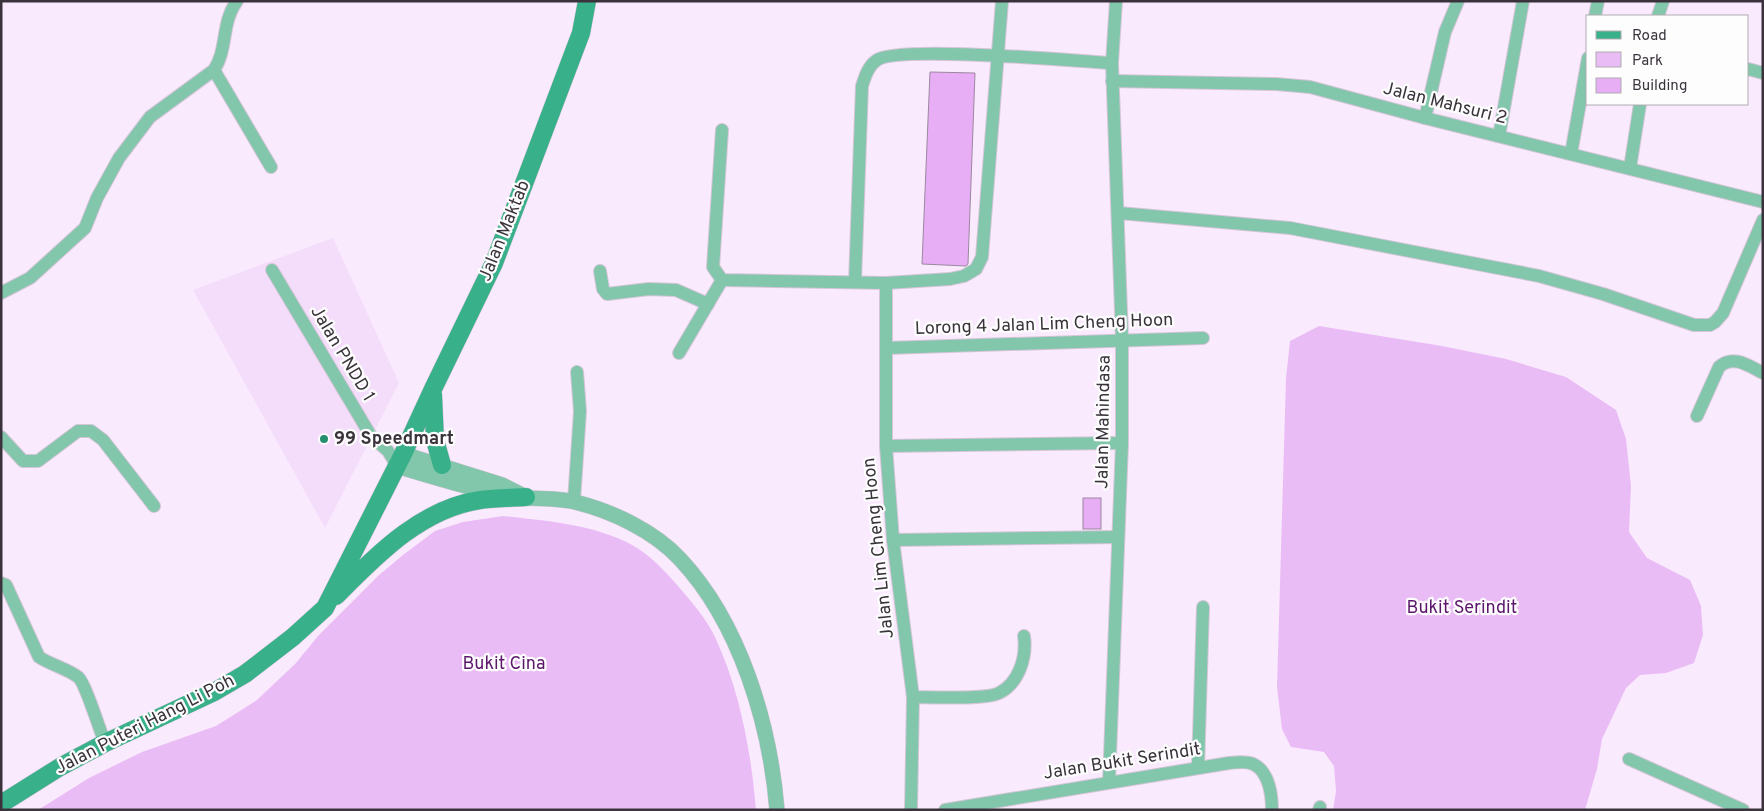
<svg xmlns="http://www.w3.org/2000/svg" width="1764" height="811" viewBox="0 0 1764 811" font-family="Overpass,sans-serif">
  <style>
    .built { fill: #f4dcfb }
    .green { fill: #eabcf5 }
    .building { fill: #e7adf5; stroke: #9b889f }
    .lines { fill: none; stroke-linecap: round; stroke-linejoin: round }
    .minor-casing { stroke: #d4c5d7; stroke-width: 14 }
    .tertiary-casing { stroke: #d4c5d7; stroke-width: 16 }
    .secondary-casing { stroke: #d4c5d7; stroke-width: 19 }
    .minor { stroke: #82c6ab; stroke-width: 12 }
    .tertiary { stroke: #82c6ab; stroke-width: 15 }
    .secondary { stroke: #38b089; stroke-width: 18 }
    .poi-dot { fill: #238f6e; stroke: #fdfdfd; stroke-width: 2 }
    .labels { text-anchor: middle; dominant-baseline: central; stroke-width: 4.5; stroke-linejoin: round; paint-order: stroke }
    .street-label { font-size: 18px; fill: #3a333c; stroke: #fdfdfd }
    .poi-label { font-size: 18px; font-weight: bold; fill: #3a333c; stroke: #fdfdfd; text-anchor: start }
    .park-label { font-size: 18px; fill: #5c166c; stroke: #fdfdfd }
  </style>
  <rect width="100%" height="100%" fill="#faeafe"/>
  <path class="built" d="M333,238l66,145 -74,145 -132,-238z"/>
  <g class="green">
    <path d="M1319,326l123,20 64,13 60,18 50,33 10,29 5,47 -2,46 18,26 43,22 11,26 2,29 -9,28 -28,10 -26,2 -14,13 -24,51 -5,30 -12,41h-252l3,-19 -2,-25 -10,-14 -33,-5 -9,-18 -5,-42 9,-309 4,-37z"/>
    <path d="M503,516c43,5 90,8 129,29 17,9 32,25 45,40 14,16 29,33 38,52 25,54 36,114 41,173h-718l51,-32 53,-26 74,-26 41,-26 39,-37 22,-27 61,-61 24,-20 32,-24 28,-9z"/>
  </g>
  <g class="building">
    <path d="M930,72l45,1 -7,191 -2,2 -44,-2z"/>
    <rect x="1083" y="498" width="18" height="31"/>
  </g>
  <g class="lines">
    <g class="minor-casing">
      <g id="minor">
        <path d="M1595,16l3,-15"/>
        <path d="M1658,16l5,-15"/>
        <path d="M1748,69l15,4"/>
        <path d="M214,70l57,97"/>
        <path d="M1112,81l164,3 34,3 115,31 338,84"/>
        <path d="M1425,118l20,-86 13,-31"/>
        <path d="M722,130l-9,137 9,13 164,3 64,-4 14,-3 12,-7 6,-12 20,-256"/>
        <path d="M1499,136l24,-135"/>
        <path d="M1571,154l17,-96"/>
        <path d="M1630,168l10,-64"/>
        <path d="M1119,213l171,15 187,36 62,12 64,18 91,31h16l5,-3 8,-9 40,-93"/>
        <path d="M272,270l99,166 17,15 9,15"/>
        <path d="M600,271l3,18 4,5 42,-5 27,1 32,14"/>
        <path d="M855,282l7,-196c3,-9 6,-20 15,-26 20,-15 199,1 235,3"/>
        <path d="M886,283v163l7,94 20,157 -2,113"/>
        <path d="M1,293l29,-15 55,-50 12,-30 22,-40 31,-41 64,-47c14,-21 7,-48 23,-69"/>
        <path d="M886,348l317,-10"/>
        <path d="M679,353l43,-73"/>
        <path d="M1697,416l22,-49c14,-13 30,-1 44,6"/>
        <path d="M1,437l22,24h15l40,-30h13l12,9 51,66"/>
        <path d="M886,446l236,-3"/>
        <path d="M574,501l6,-90 -3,-39"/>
        <path d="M893,540l225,-3"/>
        <path d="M1,583l5,2 33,72c12,8 27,11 39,20 7,5 22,54 27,66"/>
        <path d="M913,697c18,0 72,3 86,-4 20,-10 28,-36 25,-57"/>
        <path d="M1629,759l114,51"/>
        <path d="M1198,768l5,-161"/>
        <path d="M1109,782l13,-339v-104l-10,-276 4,-62"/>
        <path d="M945,810l284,-47c8,-1 17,-2 24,1 16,7 19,31 19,46"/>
        <path d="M1319,810l1,-3"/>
      </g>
    </g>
    <g class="tertiary-casing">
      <g id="tertiary">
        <path d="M403,454l99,31 18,9"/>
        <path d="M397,466c23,7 46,14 69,20 11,3 22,8 33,10 25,4 52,0 76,6 37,9 79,29 105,57 60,64 90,165 97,251"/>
      </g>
    </g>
    <g class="secondary-casing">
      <g id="secondary">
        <path d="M433,395l2,45 7,25"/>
        <path d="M336,596c40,-40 84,-87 144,-96 15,-2 30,-2 46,-3"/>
        <path d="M1,804l59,-37 45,-24 109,-51 31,-18 48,-37 32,-29 78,-154 30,-65 61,-126 87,-230 6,-32"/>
      </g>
    </g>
    <use href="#minor" class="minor"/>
    <use href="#tertiary" class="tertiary"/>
    <use href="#secondary" class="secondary"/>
  </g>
  <circle class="poi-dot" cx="324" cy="439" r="5"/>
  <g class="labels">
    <g class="street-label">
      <text transform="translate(1445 104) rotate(14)">Jalan Mahsuri 2</text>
      <text transform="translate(505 231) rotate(-68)">Jalan Maktab</text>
      <text transform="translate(1044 325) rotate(-2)">Lorong 4 Jalan Lim Cheng Hoon</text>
      <text transform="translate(342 354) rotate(59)">Jalan PNDD 1</text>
      <text transform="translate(1104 422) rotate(-89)">Jalan Mahindasa</text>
      <text transform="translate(879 548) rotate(-96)">Jalan Lim Cheng Hoon</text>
      <text transform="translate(145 725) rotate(-27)">Jalan Puteri Hang Li Poh</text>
      <text transform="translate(1122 762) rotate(-9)">Jalan Bukit Serindit</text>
    </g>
    <g class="poi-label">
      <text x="334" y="439">99 Speedmart</text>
    </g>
    <g class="park-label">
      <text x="1462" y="608">Bukit Serindit</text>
      <text x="504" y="664">Bukit Cina</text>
    </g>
  </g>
  <rect width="1764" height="811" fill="none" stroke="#3a333c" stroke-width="5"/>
  <rect x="1586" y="15" width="162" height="90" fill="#fdfdfd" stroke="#afacb0"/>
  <rect x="1596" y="31" width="25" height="8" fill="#38b089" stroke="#afacb0"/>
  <text x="1632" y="40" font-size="15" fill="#3a333c">Road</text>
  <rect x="1596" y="52" width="25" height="15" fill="#eabcf5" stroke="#afacb0"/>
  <text x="1632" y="65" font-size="15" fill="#3a333c">Park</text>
  <rect x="1596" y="78" width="25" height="15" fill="#e7adf5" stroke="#afacb0"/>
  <text x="1632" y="90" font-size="15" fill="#3a333c">Building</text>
</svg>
